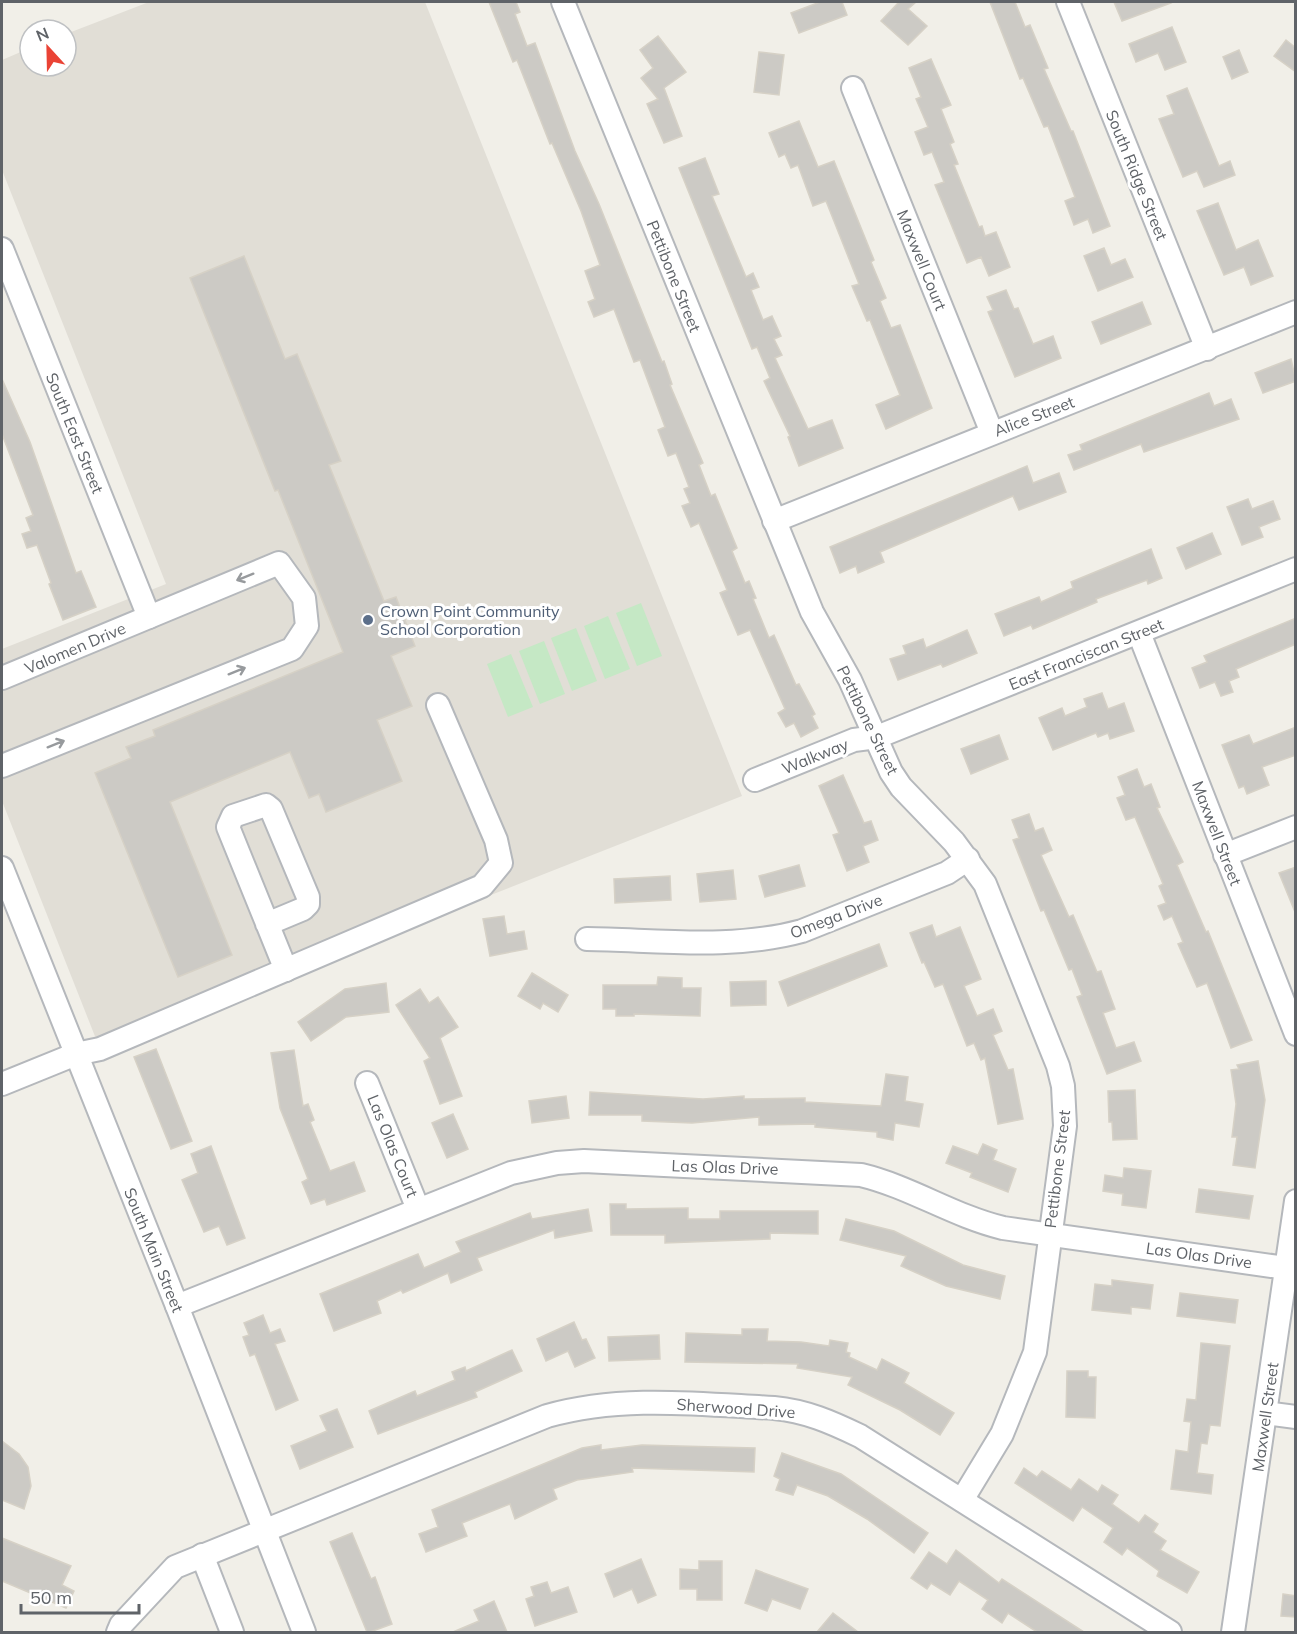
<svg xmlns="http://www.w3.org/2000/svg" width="1297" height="1634" viewBox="0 0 1297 1634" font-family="Mulish,sans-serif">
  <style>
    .education { fill: #e1ded6 }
    .green { fill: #c5e8c5 }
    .building { fill: #cccac5; stroke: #d6d1c6; stroke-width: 1.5 }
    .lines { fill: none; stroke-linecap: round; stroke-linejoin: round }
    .minor-casing { stroke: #b5b8bc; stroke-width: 26 }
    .minor { stroke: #fff; stroke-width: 22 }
    .oneway { stroke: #979a9d }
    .service-dot { fill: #5c6f8a; stroke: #fff; stroke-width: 2 }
    .labels { text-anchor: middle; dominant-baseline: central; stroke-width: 6; stroke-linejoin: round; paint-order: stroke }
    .street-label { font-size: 16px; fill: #5f6368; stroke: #fff }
    .service-label { font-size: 16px; fill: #4e5e75; stroke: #fff; text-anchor: start }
  </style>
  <rect width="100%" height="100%" fill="#f1efe8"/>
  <path class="education" d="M149,2h276l317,794 -642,253 -98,-248v-152l164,-65 -164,-414v-110l28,-12v18h36v-32z"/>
  <g class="green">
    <path d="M641,603l21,53 -25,10 -21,-53z"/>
    <path d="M608,616l22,53 -25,10 -21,-53z"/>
    <path d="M576,628l21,53 -25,10 -21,-53z"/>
    <path d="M544,641l21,53 -25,10 -21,-53z"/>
    <path d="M511,654l22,53 -25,10 -21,-53z"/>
  </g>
  <g class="building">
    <path d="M489,2h27l4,10 -5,2 12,32 8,-3 40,108 24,53 63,158 2,-1 8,23 -2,1 33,78 -4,2 12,31 4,-2 22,54 -5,3 13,32 4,-2 7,17 -3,1 16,39 5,-3 22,50 3,-1 16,30 -3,2 6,12 -17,9 -7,-14 -8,4 -8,-14 7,-4 -35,-79 -12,5 -18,-42 7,-3 -28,-67 -8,4 -9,-21 8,-3 -6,-14 5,-2 -13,-34 -8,3 -10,-26 7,-3 -25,-67 -6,2 -20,-53 -20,8 -6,-15 7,-3 -10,-28 15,-6 -19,-54 -29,-68 -2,1 -33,-84 -4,2z"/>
    <path d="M820,2h22l5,13 -48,18 -8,-20z"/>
    <path d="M899,2h17l-8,7 19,17 -19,19 -27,-24z"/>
    <path d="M990,2h25l10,25 5,-2 18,43 -4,1 27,62h2l37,95 -17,7 -5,-14 -14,6 -9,-24 10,-4 -27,-71 -4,1 -21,-49 -3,1z"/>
    <path d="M1114,2h56l1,1 -49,18z"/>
    <path d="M1172,27l14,35 -21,8 -7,-17 -22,9 -7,-18z"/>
    <path d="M658,36l28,36 -22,16 18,48 -18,7 -17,-39 11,-5 -17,-21 12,-10 -13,-18z"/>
    <path d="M1286,40l10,8v24l-22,-16z"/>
    <path d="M1239,50l9,22 -16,7 -9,-22z"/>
    <path d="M759,52l25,3 -5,40 -25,-3z"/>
    <path d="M931,59l20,46 -10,4 13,33 -4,2 8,20 -4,1 25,62 3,-1 3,10 11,-4 14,35 -21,9 -8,-19 -14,6 -32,-78 9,-3 -12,-30 -8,3 -9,-23 13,-5 -12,-28 5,-2 -12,-29z"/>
    <path d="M1187,88l32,78 11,-5 5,14 -31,12 -7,-16 -14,6 -24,-58 15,-5 -7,-18z"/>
    <path d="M799,121l19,46 16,-6 40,99 -3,2 15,36 -6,3 11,27 9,-3 32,83 -46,21 -10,-24 24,-10 -30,-75 -3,1 -15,-35 7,-2 -33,-83 -13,5 -15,-41 -7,3 -6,-14 -6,3 -10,-24z"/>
    <path d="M705,158l14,36 -7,2 34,81 7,-4 6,14 -8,3 12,30 9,-4 9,20 -7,3 8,16 -7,3 33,71 24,-9 11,28 -44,18 -11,-29 2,-1 -26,-55 6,-3 -13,-31 -5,2 -73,-181z"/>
    <path d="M1218,203l18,47 22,-10 15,36 -22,9 -7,-18 -20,8 -27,-64z"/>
    <path d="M1104,248l7,17 14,-6 8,18 -35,14 -14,-35z"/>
    <path d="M244,256l41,103 12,-5 44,107 -12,4 55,136 12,-4 19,49 -24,10 21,50 -35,14 25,61 -76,31 -7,-18 -10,4 -19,-46 -120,50 62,153 -54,22 -83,-204 36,-15 -5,-11 29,-11 -2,-6 190,-78 -65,-162 -3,1 -85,-213z"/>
    <path d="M1006,290l8,19 4,-1 15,36 20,-8 8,22 -46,19 -27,-65 5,-2 -6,-13z"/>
    <path d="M1142,302l9,22 -50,20 -9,-22z"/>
    <path d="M1291,359l5,22 -33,12 -8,-20z"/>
    <path d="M2,379l28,63 46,131 5,-2 15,36 -33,13 -14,-36 2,-1 -14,-38 -10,3 -5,-14 9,-3 -5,-13 7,-3 -31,-81z"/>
    <path d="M1209,393l5,13 17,-7 8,20 -95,33 -3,-8 -67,26 -6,-15 14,-5 -2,-5z"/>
    <path d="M1027,466l6,17 26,-10 7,19 -47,18 -6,-14 -133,56 4,10 -26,11 -2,-7 -16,7 -10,-26z"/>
    <path d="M1248,499l4,10 21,-8 7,18 -21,8 4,10 -21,8 -15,-38z"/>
    <path d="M1212,533l9,21 -35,15 -9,-21z"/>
    <path d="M1151,549l11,29 -14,6 -1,-4 -51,19 1,3 -64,27 -2,-4 -27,11 -9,-22 44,-17 2,5 32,-14 -2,-6z"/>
    <path d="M1296,618v26l-60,25 3,8 -10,4 4,11 -12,4 -6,-14 -15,6 -8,-20 15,-6 -3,-6z"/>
    <path d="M967,630l10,23 -34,14 -2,-3 -43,16 -8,-21 16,-5 -3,-8 20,-7 3,9z"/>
    <path d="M1102,693l6,16 16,-6 10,28 -24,8 -2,-6 -10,4 -2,-4 -43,17 -14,-32 23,-10 3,8 22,-9 -3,-8z"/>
    <path d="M1296,727v28l-34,12 7,18 -22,9 -3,-8 -5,2 -17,-43 27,-10 4,9z"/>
    <path d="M999,735l9,24 -37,15 -10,-25z"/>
    <path d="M1137,769l7,18 7,-3 9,23 -3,1 26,54 -6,3 29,67 2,-1 44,109 -21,8 -24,-65 -10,4 -19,-43 5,-2 -11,-26 -8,4 -6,-14 8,-3 -7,-17 4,-2 -28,-67 -9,3 -9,-22 8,-3 -7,-18z"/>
    <path d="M843,775l21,48 7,-2 7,19 -15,6 6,16 -22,9 -14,-36 6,-2 -20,-47z"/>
    <path d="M1029,814l6,17 8,-3 9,22 -11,5 28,62 4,-2 24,57 4,-1 14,38 -12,4 13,35 18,-6 7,19 -34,13 -30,-77 5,-2 -10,-26 -3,1 -25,-60 -3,1 -28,-71 6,-2 -7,-18z"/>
    <path d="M799,865l6,21 -40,11 -6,-21z"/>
    <path d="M1296,867v45h-1l-16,-39z"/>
    <path d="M733,870l3,29 -36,3 -3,-28z"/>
    <path d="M670,876l1,24 -56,3 -1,-24z"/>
    <path d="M504,916l3,18 17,-3 3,18 -37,7 -7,-37z"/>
    <path d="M932,925l4,12 24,-10 21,52 -17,7 13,30 16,-7 9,22 -9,4 15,35 5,-1 10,50 -25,5 -13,-66 -4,2 -7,-17 -7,3 -24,-62 -8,3 -11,-25 -2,1 -12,-30z"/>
    <path d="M879,944l8,22 -99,40 -9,-24z"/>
    <path d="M532,973l36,22 -10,17 -15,-9 -3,6 -22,-13z"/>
    <path d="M658,977l24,1v10h19l-1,28 -66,-2v2h-18v-7h-13v-24h54z"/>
    <path d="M766,981v24l-35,1 -1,-24z"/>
    <path d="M386,983l3,29 -43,5 -35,24 -13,-19 47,-33z"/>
    <path d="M420,989l9,14 9,-6 20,30 -18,11 22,58 -22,8 -16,-43 6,-3 -34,-53z"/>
    <path d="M156,1049l36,92 -21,8 -37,-92z"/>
    <path d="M294,1050l9,56 5,-2 6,16 -4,2 20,49 24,-9 11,29 -38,14 -2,-6 -14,5 -9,-22 6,-3 -28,-71 -9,-55z"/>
    <path d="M1258,1061l7,39 -10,68 -22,-3 4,-28h-5l4,-33 -5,-34 8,-1 -2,-4z"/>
    <path d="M886,1074l22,3 -3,24 18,3 -4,23 -24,-4 -2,17 -16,-3v-5l-62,-5v-3l-56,1v-8l-67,6 -50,-2v-6h-53l1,-23 113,7 41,-3v3l61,-1v4l76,4z"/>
    <path d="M1135,1090l2,49 -24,1 -1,-18h-3l-1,-31z"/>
    <path d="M566,1096l3,22 -37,5 -3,-22z"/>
    <path d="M453,1114l15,35 -21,9 -15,-35z"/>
    <path d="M983,1144l14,6 -4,10 23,9 -8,23 -38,-15 2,-4 -26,-10 7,-17 25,9z"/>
    <path d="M211,1146l34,92 -18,7 -8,-19 -15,6 -22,-52 16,-7 -7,-19z"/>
    <path d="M1124,1168l27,3 -5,37 -24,-3 1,-11 -20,-3 2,-16 18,3z"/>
    <path d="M1199,1189l54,7 -4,23 -53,-7z"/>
    <path d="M610,1204h16v5l62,-1v11h32v-8h98v23l-48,-1v6l-105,4v-8h-54z"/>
    <path d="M588,1209l4,22 -37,7 -1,-8 -77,28 5,12 -31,13 -3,-10 -45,20 -2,-3 -24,11 4,12 -47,18 -14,-37 98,-40 6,14 37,-16 -5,-10 74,-29 2,6z"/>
    <path d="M846,1219l48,12 69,34 42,11 -5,23 -54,-13 -45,-20 5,-10 -66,-16z"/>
    <path d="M1112,1280l41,5 -3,24 -19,-2v7l-39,-4 3,-26 17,2z"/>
    <path d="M1180,1293l58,7 -3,23 -58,-7z"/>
    <path d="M263,1315l7,18 10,-4 5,12 -10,3 23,56 -22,10 -21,-56 -5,2 -7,-19 6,-2 -5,-12z"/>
    <path d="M574,1322l8,18 4,-1 9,19 -20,9 -7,-16 -22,10 -9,-22z"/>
    <path d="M742,1329h26l-1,12 34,1 28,4 1,-6 18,3 -2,9 4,1 -1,4 28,13 5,-11 27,14 -5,10 50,30 -14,22 -40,-25 -52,-25 4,-8 -55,-9 1,-4 -113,-2 1,-29 56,2z"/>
    <path d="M659,1335l1,24 -51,2 -1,-24z"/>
    <path d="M1201,1343l29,3 -10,80 -10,-1 -3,19 -6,-1 -4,30 16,2 -2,19 -40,-5 5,-39 12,2 3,-30 -7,-1 3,-22 9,1z"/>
    <path d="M512,1350l10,21 -47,21 2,5 -99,37 -9,-23 46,-20 2,5 38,-16 -3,-8 13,-5 1,4z"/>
    <path d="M1067,1371h21v6h8l-1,41 -29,-1z"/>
    <path d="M337,1409l16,38 -53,22 -9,-23 36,-15 -7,-15z"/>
    <path d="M2,1441l17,13 9,13 3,19 -7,23 -22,-9z"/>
    <path d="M601,1445v5l41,-5 113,3 -1,24 -122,-4 1,4 -56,8 -24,9 4,10 -42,20 -5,-15 -48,19 5,13 -41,16 -7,-18 19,-7 -6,-17 150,-62z"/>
    <path d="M782,1453l59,21 87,59 -14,20 -47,-34 -39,-23 -31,-11 -4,10 -17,-5 4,-11 -6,-3z"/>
    <path d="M1024,1468l13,9 5,-6 29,19 8,-11 19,13 4,-7 16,10 -6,9 27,19 6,-8 13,9 -5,8 13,9 -6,9 39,22 -12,21 -30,-17 2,-5 -32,-23 -5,7 -18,-13 9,-14 -31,-21 -9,14 -58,-38z"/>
    <path d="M352,1533l19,46 4,-2 17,47 -22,8h-3l-37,-90z"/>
    <path d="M2,1538l69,28 -9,19 12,6 -8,17 -64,-27z"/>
    <path d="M956,1550l43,33 3,-4 82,53h-47l-29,-19 -6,10 -20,-14 6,-9 -29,-19 -9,14 -19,-12 -4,6 -16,-11 18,-26 18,12z"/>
    <path d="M641,1559l15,36 -18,8 -6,-14 -18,8 -9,-23z"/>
    <path d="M699,1561h23v39h-25v-11h-17v-20l19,1z"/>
    <path d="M756,1570l52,19 -8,20 -28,-10 -5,12 -22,-8z"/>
    <path d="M547,1582l4,11 17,-6 9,25 -42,14 -9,-27 8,-3 -3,-9z"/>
    <path d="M1283,1594l13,2v21l-15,-1z"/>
    <path d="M494,1601l13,31h-54l26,-11 -5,-11z"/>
    <path d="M833,1613l25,19h-41z"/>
  </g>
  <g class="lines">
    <g class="minor-casing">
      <g id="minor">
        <path d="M563,2l249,610 38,68 41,92 10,15 53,55 31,42 73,182 5,20 2,40 -30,226 -33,82 -40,66"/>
        <path d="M1068,2l139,347"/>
        <path d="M853,88l139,345"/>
        <path d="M2,249l147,368"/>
        <path d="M774,521l522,-209"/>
        <path d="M1139,633l157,401"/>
        <path d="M2,678l277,-115 25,35 3,28 -15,23 -290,117"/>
        <path d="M755,780l99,-40 23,-3 419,-168"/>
        <path d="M1225,855l71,-28"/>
        <path d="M2,868l175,438 127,326"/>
        <path d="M267,924l36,-15 5,-5v-7l-37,-88 -5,-4 -33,11 -5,11 58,143"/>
        <path d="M587,939c71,1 146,11 215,-8l145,-58 21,-14"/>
        <path d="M367,1083l51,126"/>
        <path d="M2,1084l74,-30 24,-5 382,-163 19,-23 -5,-23 -58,-135"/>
        <path d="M177,1306l334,-133 46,-10 27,-2 277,14c50,12 92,41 142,53l283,40"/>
        <path d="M1266,1413l30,4"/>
        <path d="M202,1555l30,77"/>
        <path d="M118,1632l3,-7 54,-58 372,-151c75,-21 150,-12 227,-8 32,3 57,14 86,28l310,196"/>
        <path d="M1233,1632l63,-431"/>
      </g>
    </g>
    <use href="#minor" class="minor"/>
  </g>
  <defs><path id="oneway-shaft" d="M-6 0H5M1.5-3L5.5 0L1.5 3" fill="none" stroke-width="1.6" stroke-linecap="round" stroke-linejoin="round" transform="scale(1.5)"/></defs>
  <g class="oneway">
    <use href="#oneway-shaft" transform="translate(245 577) rotate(158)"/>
    <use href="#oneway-shaft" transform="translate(237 671) rotate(-22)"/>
    <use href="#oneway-shaft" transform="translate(56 744) rotate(-22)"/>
  </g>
  <circle class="service-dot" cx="368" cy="620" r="6"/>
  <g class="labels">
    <g class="street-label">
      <text transform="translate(1137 175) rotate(68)">South Ridge Street</text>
      <text transform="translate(922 260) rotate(68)">Maxwell Court</text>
      <text transform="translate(674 276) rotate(68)">Pettibone Street</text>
      <text transform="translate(1034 416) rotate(-21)">Alice Street</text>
      <text transform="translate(75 433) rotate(68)">South East Street</text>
      <text transform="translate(75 648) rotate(-23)">Valomen Drive</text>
      <text transform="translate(1086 654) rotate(-22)">East Franciscan Street</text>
      <text transform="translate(868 720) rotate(64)">Pettibone Street</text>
      <text transform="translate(815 756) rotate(-22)">Walkway</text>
      <text transform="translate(1217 833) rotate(69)">Maxwell Street</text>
      <text transform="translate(836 916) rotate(-21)">Omega Drive</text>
      <text transform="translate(393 1146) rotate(68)">Las Olas Court</text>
      <text transform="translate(725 1167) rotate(2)">Las Olas Drive</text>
      <text transform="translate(1057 1169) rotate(-83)">Pettibone Street</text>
      <text transform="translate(154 1250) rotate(68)">South Main Street</text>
      <text transform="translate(1199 1255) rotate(8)">Las Olas Drive</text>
      <text transform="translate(736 1408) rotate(4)">Sherwood Drive</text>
      <text transform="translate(1265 1417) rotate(-82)">Maxwell Street</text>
    </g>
    <g class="service-label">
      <text x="380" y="611">Crown Point Community<tspan x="380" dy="18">School Corporation</tspan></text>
    </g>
  </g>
  <rect width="1297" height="1634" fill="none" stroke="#5f6368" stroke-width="6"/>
  <g transform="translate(48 48) rotate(338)"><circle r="28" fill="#ffffff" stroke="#bfc1c3" stroke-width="1.5"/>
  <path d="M0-4.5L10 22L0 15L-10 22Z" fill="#ea4335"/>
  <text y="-9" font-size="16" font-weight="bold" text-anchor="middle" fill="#5f6368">N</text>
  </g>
  <path d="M21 1604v9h118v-9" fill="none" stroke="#5f6368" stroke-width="3"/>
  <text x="30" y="1604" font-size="18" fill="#5f6368" stroke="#ffffff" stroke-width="4.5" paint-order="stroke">50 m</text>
</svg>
